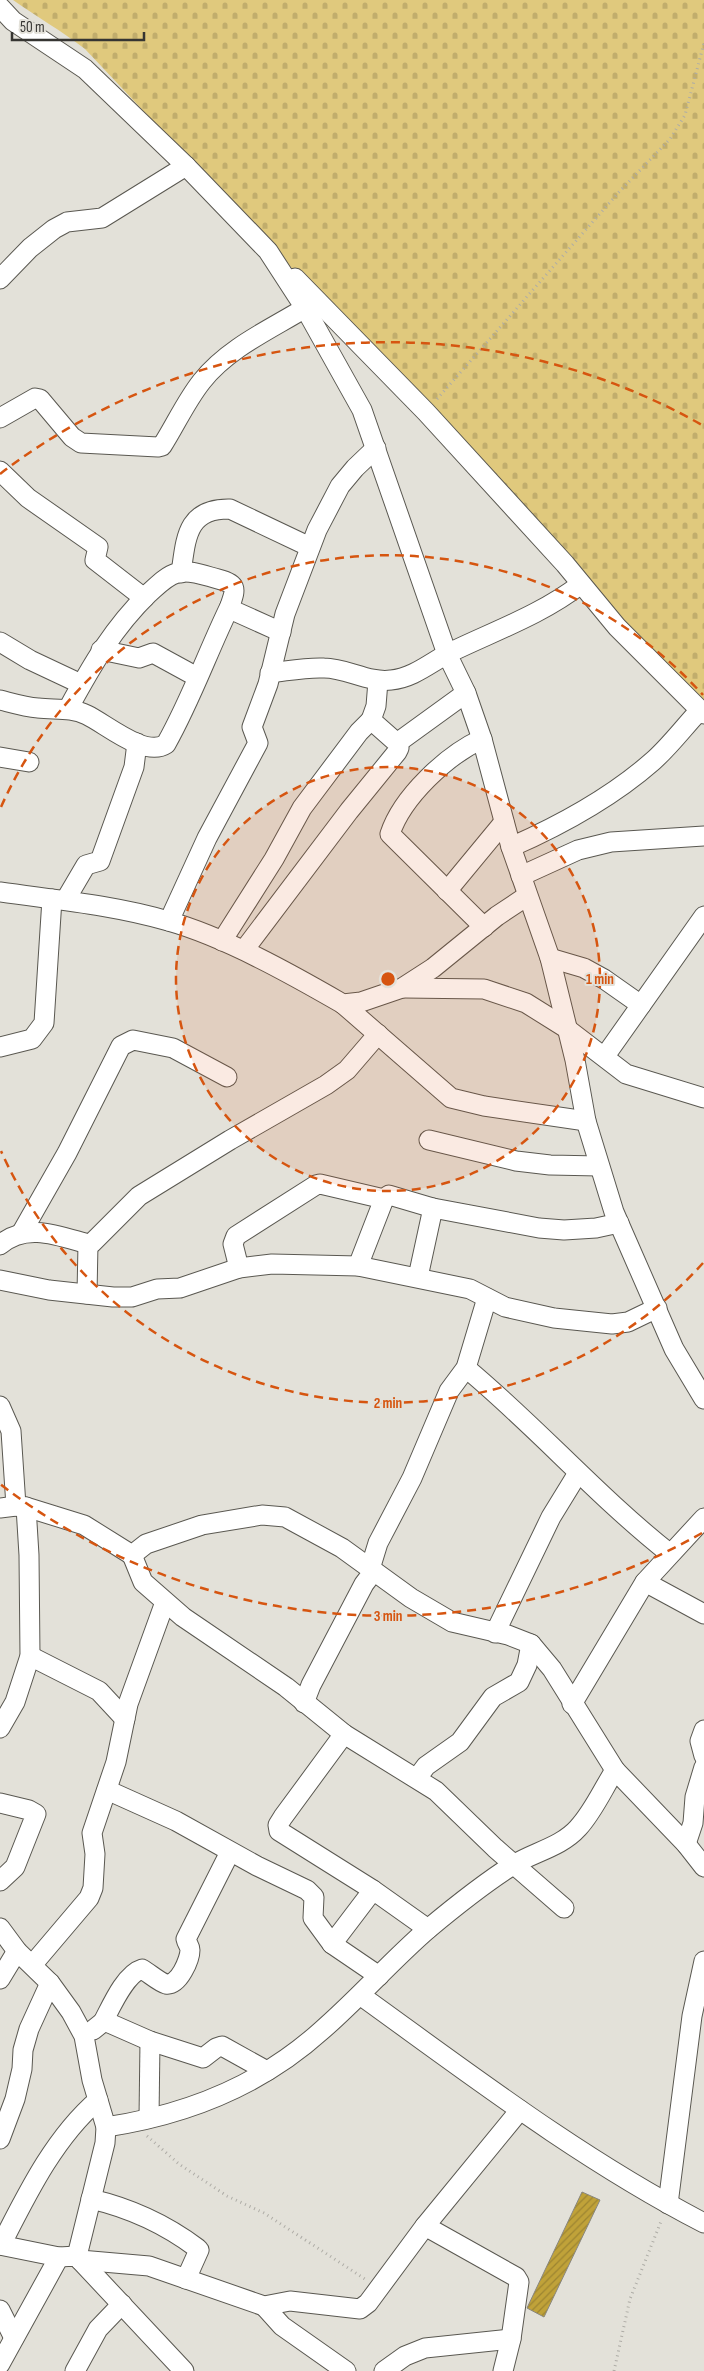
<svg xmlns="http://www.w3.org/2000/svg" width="704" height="2371" viewBox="0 0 704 2371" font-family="'Sofia Sans Condensed',sans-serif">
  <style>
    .cemetery { fill: url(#cemetery-stones) }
    .building { fill: url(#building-hatch); stroke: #88867e }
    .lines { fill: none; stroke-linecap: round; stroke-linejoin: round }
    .street-casing { stroke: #5a5851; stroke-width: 21 }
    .path { stroke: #aeaca6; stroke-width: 3; stroke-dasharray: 1 4; stroke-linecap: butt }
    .street { stroke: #fff; stroke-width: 19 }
    .ring { fill: none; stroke: #d65510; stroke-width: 2.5; stroke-dasharray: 9 6 }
    .centre { fill: #d65510; stroke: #e3e1d9; stroke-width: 2.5 }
    .ring-label { font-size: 15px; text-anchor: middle; font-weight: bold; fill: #d65510; stroke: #e3e1d9; stroke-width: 4; stroke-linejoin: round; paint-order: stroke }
  </style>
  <defs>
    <pattern id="cemetery-stones" width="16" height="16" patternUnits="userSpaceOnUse" patternTransform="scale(1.25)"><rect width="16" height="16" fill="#e0c97d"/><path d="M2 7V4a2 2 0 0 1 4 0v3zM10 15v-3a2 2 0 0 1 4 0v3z" fill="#c1ad6c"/></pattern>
    <pattern id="building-hatch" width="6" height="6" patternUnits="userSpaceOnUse" patternTransform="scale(1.25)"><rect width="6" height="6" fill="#c0a239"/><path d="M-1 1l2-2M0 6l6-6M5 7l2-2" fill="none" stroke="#9d8531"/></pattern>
  </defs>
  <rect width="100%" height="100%" fill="#e3e1d9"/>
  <path class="cemetery" d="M13,0h691v705l-619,-656c-23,-18 -48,-32 -72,-49z"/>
  <path class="building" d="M582,2192l18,8 -56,117 -17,-9z"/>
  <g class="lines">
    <g class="street-casing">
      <g id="street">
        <path d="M0,7l13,14 72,48 101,97 82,85 37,57 57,102 85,244 19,39 16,46 29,108 39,111 25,102 11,61 28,91 60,137 30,50"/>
        <path d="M295,278l131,134 139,152 52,63 87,87"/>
        <path d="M0,279l30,-31 24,-19 13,-7 35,-4 84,-52"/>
        <path d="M0,418l35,-20 5,1 32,38 9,6 77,4 4,-1c14,-22 24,-45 40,-65 26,-33 69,-52 103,-73"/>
        <path d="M0,471l28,27 70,49 -3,13 49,38"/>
        <path d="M181,573c5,-34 5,-65 49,-64l80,38"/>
        <path d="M0,642l30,18 51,24"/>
        <path d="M101,650l38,8 14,-5 44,24"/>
        <path d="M270,673c18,-2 36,-6 54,-5 23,0 44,15 67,12 22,-2 39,-17 58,-27 45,-22 92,-38 132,-69"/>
        <path d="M0,700c12,3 25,7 38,8 17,2 33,-1 49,7 19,9 58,43 79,29 25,-44 42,-93 64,-138"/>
        <path d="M68,709c24,-44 45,-81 81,-116 8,-7 17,-17 28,-20 12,-4 29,3 41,6 21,5 17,11 12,27l2,4 49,22"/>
        <path d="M482,739c-35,16 -80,58 -92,95l94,93"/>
        <path d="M397,743l69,-50"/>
        <path d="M0,757l29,5"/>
        <path d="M511,847c50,-22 101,-50 142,-86 17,-15 31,-34 47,-51"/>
        <path d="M521,876l57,-26 33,-8 93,-6"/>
        <path d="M447,891l57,-69"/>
        <path d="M0,892c56,8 113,13 168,29 57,16 123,53 175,83l18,-2 41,-14 31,-20 64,-52 30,-20"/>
        <path d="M66,899l20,-34 14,-4 34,-94 3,-24"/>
        <path d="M169,921l38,-83 51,-95 -6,-16 16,-43 17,-70 32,-84 23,-44 15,-18 21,-20"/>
        <path d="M222,941l52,-82 28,-51 57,-76 12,-12"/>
        <path d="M244,950l105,-139 48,-59 2,-4 -2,-5 -26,-23 5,-14 2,-25"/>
        <path d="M550,958l34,10 20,11 37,26"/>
        <path d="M404,988l80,1 42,14 40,25 60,46 78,24"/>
        <path d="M343,1004l108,94 33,8 102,15"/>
        <path d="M0,1047l32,-8 12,-16 8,-124"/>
        <path d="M605,1056l99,-140"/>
        <path d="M429,1140l87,21 34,4 49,1"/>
        <path d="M22,1232l45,-79 54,-107 12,-6 40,8 54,29"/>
        <path d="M0,1245c26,-23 59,-9 88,-1l4,-1 47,-47 91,-56 96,-55 21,-15 31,-36"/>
        <path d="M358,1266l26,-67 5,-4 44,13 106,20 25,2 32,-2 23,-5"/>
        <path d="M239,1268l-6,-24 3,-8 80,-51 4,-1 64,15"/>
        <path d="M418,1277l15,-69"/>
        <path d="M0,1280l49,10 64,7h19l25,-8 23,-1 59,-20 33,-4 86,2 112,23 35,18 49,11 58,6 16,-2 29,-14"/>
        <path d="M87,1294l1,-50"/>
        <path d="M466,1368c71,59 131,128 203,185"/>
        <path d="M0,1406l11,25 5,75"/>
        <path d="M0,1508l16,-2 10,1 58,18 48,30 14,-11 56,-19 60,-10 23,2 57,31 69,50 41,24 56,13 23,9 21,25 63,101 71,74 18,23"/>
        <path d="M132,1555l11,27 40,35 103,70 58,47 92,57 59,57 69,60"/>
        <path d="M370,1569l8,-26 34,-65 37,-87 17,-23 21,-70"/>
        <path d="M645,1582l59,32"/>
        <path d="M495,1633l56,-116 27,-44"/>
        <path d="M30,1656l69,35 26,28"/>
        <path d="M304,1703l7,-18 53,-101 10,-13"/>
        <path d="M572,1704l73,-122 59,-64"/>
        <path d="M0,1728l15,-26 15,-46 -1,-101 -3,-48"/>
        <path d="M704,1730l-4,11 4,15"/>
        <path d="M344,1734l-61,83 -5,8 1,6 94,59 55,39"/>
        <path d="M417,1778l9,-12 34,-24 33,-45 26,-15 8,-17 4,-21"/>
        <path d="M107,1790l69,31 81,45 50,24 7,7 -1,21 19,26 47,32"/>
        <path d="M0,1803l29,7 7,4 -21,53 -15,14"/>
        <path d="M686,1844l7,-21 2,-26 9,-30"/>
        <path d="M0,1928l17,23 33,32 21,29 13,24 8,44 14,47 -1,16 -28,113"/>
        <path d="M332,1944l41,-54"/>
        <path d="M33,1964l56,-66 4,-10 2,-34 -3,-21 24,-71 12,-58 37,-102"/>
        <path d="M0,1979l17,-28"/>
        <path d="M360,1995c111,80 222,165 344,228"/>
        <path d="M103,2022c8,-15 22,-48 39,-53 7,4 17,13 24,15 13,2 24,-25 24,-34 0,-4 -3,-6 -4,-11l44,-87"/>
        <path d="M93,2030l10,-8 6,1 41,18 53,17 13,-10 6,-2 45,25"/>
        <path d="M149,2118l1,-77"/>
        <path d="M106,2127c80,-12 155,-42 215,-96 37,-32 70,-70 107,-102 24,-20 58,-47 85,-64 21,-13 48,-18 65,-37 15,-16 25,-39 37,-58"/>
        <path d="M0,2139l15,-40 7,-30 1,-19 6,-21 21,-46"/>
        <path d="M91,2199c39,9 74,25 106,49l2,2 -13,29"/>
        <path d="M668,2204l24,-188 12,-55"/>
        <path d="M425,2226l91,51 3,5 -8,57 -8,32"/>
        <path d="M0,2245l59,12 18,-1 3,4 69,6 115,40 26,-5 70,8 8,-6 57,-77 95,-116"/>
        <path d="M1,2245c26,-51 53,-107 97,-145"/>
        <path d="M80,2260l104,111"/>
        <path d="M264,2306l18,20 64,45"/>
        <path d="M0,2310l14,28"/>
        <path d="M0,2364l59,-107"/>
        <path d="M75,2371l23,-42 24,-25"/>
        <path d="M384,2371l21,-15 20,-8 86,-9"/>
      </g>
    </g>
    <g class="path">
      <path d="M437,399l182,-207 51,-53 15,-24 19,-72"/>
      <path d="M147,2136l32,28 48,32 37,17 101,66"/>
      <path d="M614,2371l16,-72 32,-80"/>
    </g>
    <use href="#street" class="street"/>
  </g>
  <circle cx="388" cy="979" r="212" fill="#d65510" fill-opacity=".12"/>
  <g class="ring">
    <circle cx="388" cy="979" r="212"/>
    <path d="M703 1263A424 424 0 0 1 1 1151M1 807A424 424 0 0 1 703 695"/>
    <path d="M702 1533A637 637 0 0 1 0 1484M0 474A637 637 0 0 1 702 425"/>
  </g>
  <circle cx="388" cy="979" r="8" class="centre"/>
  <g class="ring-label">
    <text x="600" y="984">1 min</text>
    <text x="388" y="1408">2 min</text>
    <text x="388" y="1621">3 min</text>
  </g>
  <path d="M12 32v8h132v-8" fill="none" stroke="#363532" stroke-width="2.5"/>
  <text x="20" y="32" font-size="15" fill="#363532" stroke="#e3e1d9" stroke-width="4" paint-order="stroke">50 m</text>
</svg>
